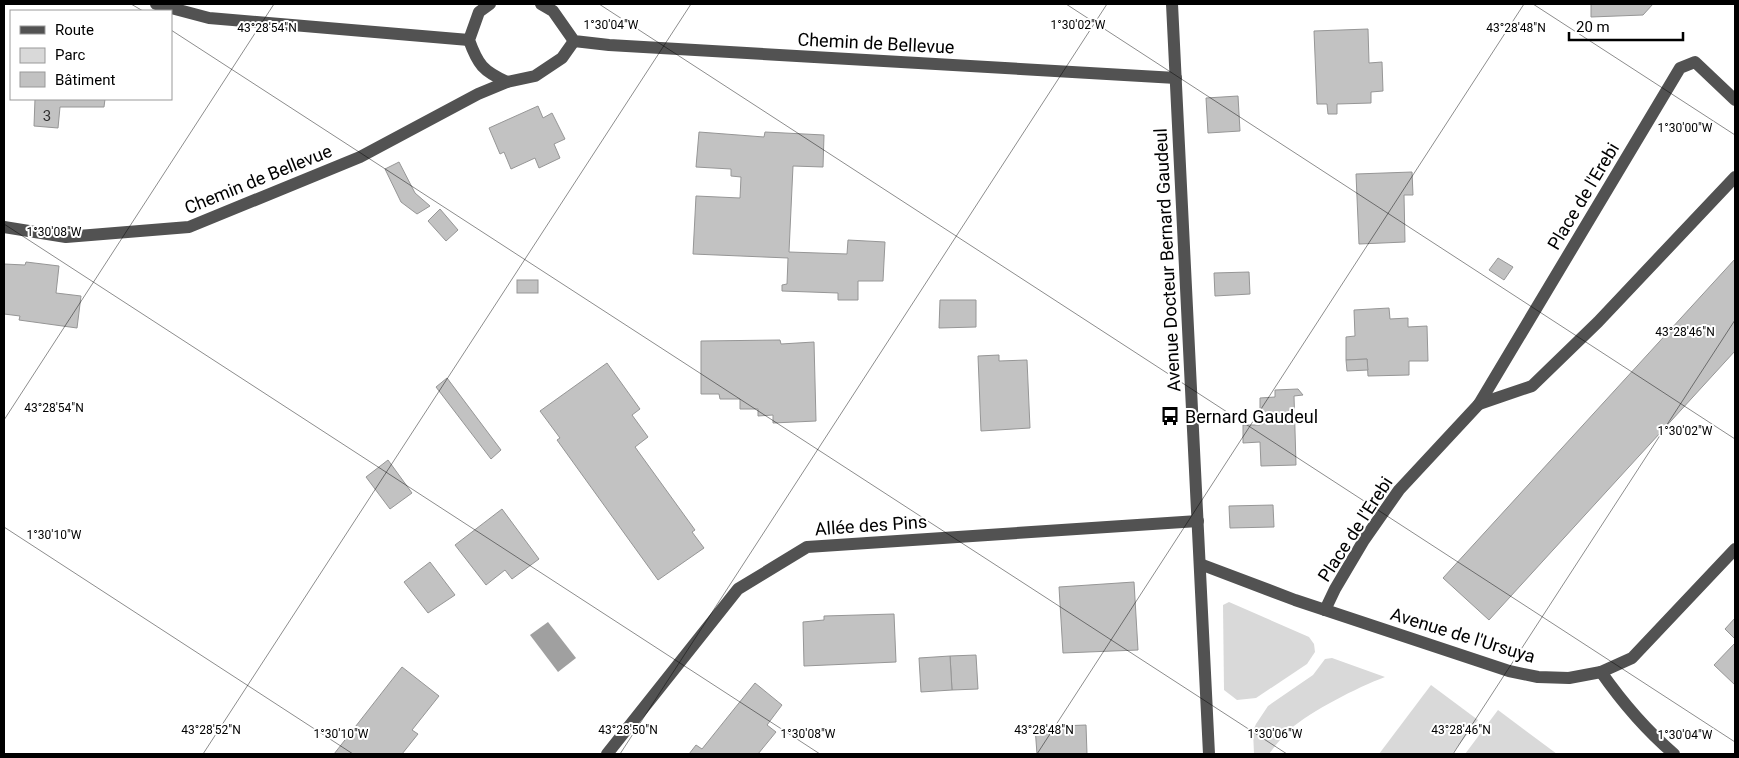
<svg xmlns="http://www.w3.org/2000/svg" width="1739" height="758" viewBox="0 0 1739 758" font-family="Roboto,sans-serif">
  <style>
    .green { fill: #d9d9d9 }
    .water { fill: #a0a0a0 }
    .building { fill: #c2c2c2; stroke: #969696 }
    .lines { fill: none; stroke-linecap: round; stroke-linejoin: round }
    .minor { stroke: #525252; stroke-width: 12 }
    .ticks { fill: none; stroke: #000; stroke-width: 1; stroke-opacity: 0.45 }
    .labels { text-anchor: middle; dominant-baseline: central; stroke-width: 4; stroke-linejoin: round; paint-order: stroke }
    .number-label { font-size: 15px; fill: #303030 }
    .street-label { font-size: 18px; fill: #000; stroke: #fff }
    .poi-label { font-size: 18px; fill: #000; stroke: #fff; text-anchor: start }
    .ticks-label { font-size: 12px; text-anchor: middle; fill: #000; stroke: #fff; stroke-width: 4; stroke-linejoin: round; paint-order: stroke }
  </style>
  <rect width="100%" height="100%" fill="#fff"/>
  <g class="green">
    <path d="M1229,602l80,35 5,7 1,8 -8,12 -51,34 -19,2 -13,-10 -1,-85z"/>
    <path d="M1332,658l53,19c-29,11 -72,33 -96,53 -7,7 -14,16 -20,24h-15l-1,-23 3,-7 12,-18 45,-31 12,-16z"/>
    <path d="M1431,685l47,35 -26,34h-73z"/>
    <path d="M1498,710l59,44h-92z"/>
  </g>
  <path class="water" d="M548,622l28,36 -18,14 -28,-37z"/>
  <g class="building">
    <path d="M1591,4h62l-10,11 -52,2z"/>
    <path d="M1368,29l1,34 13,-1 1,29 -12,1v11l-34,1v10h-9l-1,-10h-10l-3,-73z"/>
    <path d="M1238,96l2,35 -32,2 -2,-35z"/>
    <path d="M35,99h70l-1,8h-44l-2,21 -24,-2z"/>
    <path d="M538,106l5,12 9,-5 13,26 -11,5 6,14 -21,10 -4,-10 -24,11 -7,-17 -4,2 -11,-26z"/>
    <path d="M699,132l65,5 1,-5 59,3 -1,32 -30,-1 -4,86 58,2 1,-14 37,2 -2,39h-25v19h-20v-7l-56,-2v-6l5,-1 1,-26 -95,-4 3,-58 44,2 1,-21 -10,-1v-7l-35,-2z"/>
    <path d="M399,162l16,31 15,13 -13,8 -16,-12 -16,-33z"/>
    <path d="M1412,172l1,23h-9l1,47 -46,2 -3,-70z"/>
    <path d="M440,209l18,21 -12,11 -18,-20z"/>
    <path d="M1498,258l15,9 -9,13 -15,-10z"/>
    <path d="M1735,259v92l-246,269 -46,-42z"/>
    <path d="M26,262l33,4 -3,27 25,3 -4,32 -58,-8 1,-4 -16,-2v-50l21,1z"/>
    <path d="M1249,272l1,22 -35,2 -1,-23z"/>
    <rect x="517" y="280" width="21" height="13"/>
    <path d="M940,300h36v27l-37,1z"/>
    <path d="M1389,308l1,11 18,-1v9l19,-1 1,35h-19v14l-41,1 -1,-17 -21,1v-23l9,-1 -1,-26z"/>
    <path d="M780,340l1,4 33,-2 2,79 -43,2v-8l-15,1v-7h-18v-10h-20l-1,-5h-18v-53z"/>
    <path d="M999,355v6l28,-1 3,68 -49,3 -3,-75z"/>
    <path d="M1367,359l1,11 -21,1 -1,-11z"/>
    <path d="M607,363l33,46 -8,6 16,22 -13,10 60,83 -3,2 12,16 -46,32 -101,-140 3,-2 -20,-27z"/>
    <path d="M447,378l54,72 -10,9 -55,-72z"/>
    <path d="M1298,389l5,6 -9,1 2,69 -35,1 -1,-24 -17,1v-18h17v-27l15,-1v-7z"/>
    <path d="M388,460l24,33 -22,16 -24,-32z"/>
    <path d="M1273,505l1,22 -44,1 -1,-22z"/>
    <path d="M502,509l37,50 -27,20 -7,-9 -19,15 -31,-40z"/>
    <path d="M430,562l25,33 -27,18 -24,-31z"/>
    <path d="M1134,582l4,68 -75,3 -4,-66z"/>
    <path d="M894,614l2,48 -92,4 -1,-44 21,-2v-4z"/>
    <path d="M1735,618v21l-10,-10z"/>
    <path d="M1735,643v42l-21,-20z"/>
    <path d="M976,655l2,34 -26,1 -2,-34z"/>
    <path d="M950,656l2,34 -31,2 -2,-34z"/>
    <path d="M402,667l37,29 -27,34 6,4 -16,20h-68z"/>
    <path d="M755,683l27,22 -15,20 9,7 -18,22h-69l7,-9 6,4z"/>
    <path d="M1086,725l1,29h-50l-2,-27z"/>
  </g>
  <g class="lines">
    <g class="minor">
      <path d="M156,4l53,14 260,22"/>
      <path d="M490,4l-11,8 -10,28c9,25 14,31 38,42"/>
      <path d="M541,4l12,7 21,30 35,4 567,33"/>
      <path d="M1172,4l37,750"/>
      <path d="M4,227l62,10 123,-10 171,-70 118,-63 29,-12 28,-6 27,-18 12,-17"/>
      <path d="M1479,404l53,-18 66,-64 137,-145"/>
      <path d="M1200,564l95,36 214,71 29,6 31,1 32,-6 31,-14 103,-109"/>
      <path d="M1325,610l10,-21 29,-49 35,-50 80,-86 201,-336 15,-6 40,38"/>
      <path d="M1601,672c21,30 45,58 73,82"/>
      <path d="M607,754l131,-165 69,-42 391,-26"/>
    </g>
  </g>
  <path class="ticks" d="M131,4l12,7M599,4l1136,738M1066,4l669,435M1533,4l202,131M171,30l1116,724M4,224l816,530M4,420l270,-416M4,527l349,227M203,754l488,-750M620,754l487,-750M1037,754l487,-750M1453,754l282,-434"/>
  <defs>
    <g id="bus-bare" transform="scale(1.5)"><path d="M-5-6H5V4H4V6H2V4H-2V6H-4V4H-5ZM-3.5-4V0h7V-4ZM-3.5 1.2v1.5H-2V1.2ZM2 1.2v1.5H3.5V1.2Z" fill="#000" stroke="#fff" stroke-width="2.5" paint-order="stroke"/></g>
  </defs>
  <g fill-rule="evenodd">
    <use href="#bus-bare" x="1170" y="416"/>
  </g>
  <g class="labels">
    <g class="number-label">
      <text x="47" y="116">3</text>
    </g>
    <g class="street-label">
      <text transform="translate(876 43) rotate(3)">Chemin de Bellevue</text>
      <text transform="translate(258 179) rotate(-22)">Chemin de Bellevue</text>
      <text transform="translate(1583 196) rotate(-59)">Place de l'Erebi</text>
      <text transform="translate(1167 260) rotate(-93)">Avenue Docteur Bernard Gaudeul</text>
      <text transform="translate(871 525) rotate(-4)">Allée des Pins</text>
      <text transform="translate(1355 529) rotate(-57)">Place de l'Erebi</text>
      <text transform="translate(1463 635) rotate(17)">Avenue de l'Ursuya</text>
    </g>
    <g class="poi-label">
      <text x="1185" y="416">Bernard Gaudeul</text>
    </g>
  </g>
  <g class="ticks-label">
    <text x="611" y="29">1°30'04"W</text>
    <text x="1078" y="29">1°30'02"W</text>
    <text x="267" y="32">43°28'54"N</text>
    <text x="1516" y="32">43°28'48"N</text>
    <text x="1685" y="132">1°30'00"W</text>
    <text x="54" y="236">1°30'08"W</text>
    <text x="1685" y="336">43°28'46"N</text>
    <text x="54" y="412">43°28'54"N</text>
    <text x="1685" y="435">1°30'02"W</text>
    <text x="54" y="539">1°30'10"W</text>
    <text x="211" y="734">43°28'52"N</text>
    <text x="628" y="734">43°28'50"N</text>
    <text x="1044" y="734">43°28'48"N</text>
    <text x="1461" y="734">43°28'46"N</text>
    <text x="341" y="738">1°30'10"W</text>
    <text x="808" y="738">1°30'08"W</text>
    <text x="1275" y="738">1°30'06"W</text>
    <text x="1685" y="739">1°30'04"W</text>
  </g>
  <rect width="1739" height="758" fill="none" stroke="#000000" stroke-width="10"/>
  <rect x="10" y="10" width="162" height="90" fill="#ffffff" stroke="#999999"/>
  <rect x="20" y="26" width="25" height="8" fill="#525252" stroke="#999999"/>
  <text x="55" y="35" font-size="15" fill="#000000">Route</text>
  <rect x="20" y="48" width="25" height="15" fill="#d9d9d9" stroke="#999999"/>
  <text x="55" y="60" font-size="15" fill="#000000">Parc</text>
  <rect x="20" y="72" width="25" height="15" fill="#c2c2c2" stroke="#999999"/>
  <text x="55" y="85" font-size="15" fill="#000000">Bâtiment</text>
  <path d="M1569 32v8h114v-8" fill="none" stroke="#000000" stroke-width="2.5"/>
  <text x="1576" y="32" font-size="15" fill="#000000" stroke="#ffffff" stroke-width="4" paint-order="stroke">20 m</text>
</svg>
